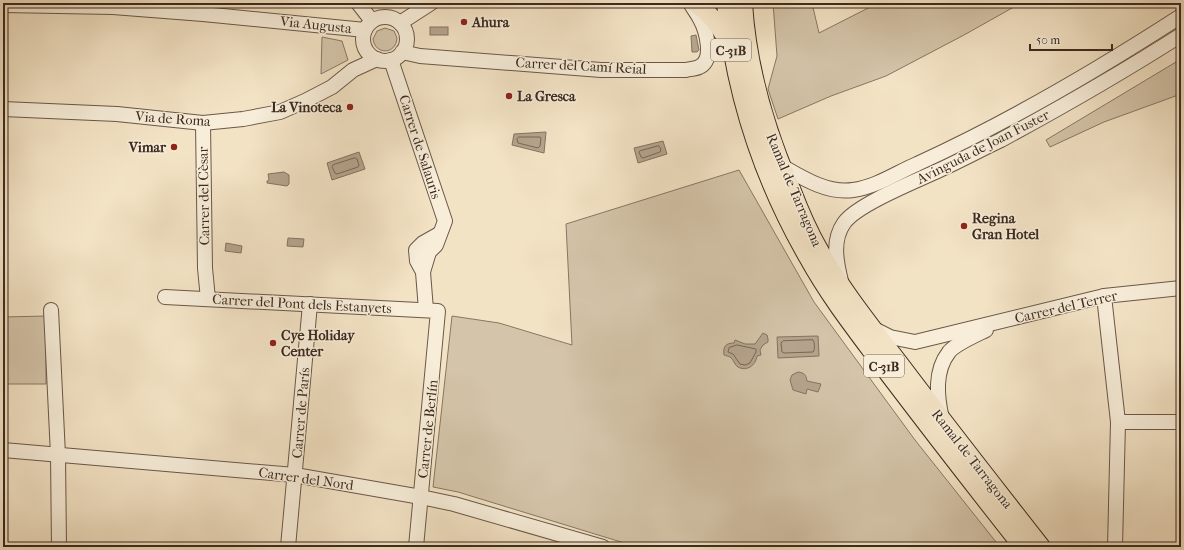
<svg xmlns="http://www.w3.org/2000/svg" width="1184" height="550" viewBox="0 0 1184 550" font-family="'IM FELL French Canon',serif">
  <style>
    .green { fill: #d4c4a9; stroke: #887764 }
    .water { fill: #b5a48d; stroke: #857361 }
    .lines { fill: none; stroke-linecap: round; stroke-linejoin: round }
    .shore { stroke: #786756; stroke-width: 1 }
    .minor-casing { stroke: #6a5848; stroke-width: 16 }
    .major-casing { stroke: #3c2a1f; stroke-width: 20 }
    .minor { stroke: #f7edd9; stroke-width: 14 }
    .major { stroke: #f3e3c5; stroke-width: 18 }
    .poi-dot { fill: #8f2418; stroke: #f7edd9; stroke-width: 1.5 }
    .labels { text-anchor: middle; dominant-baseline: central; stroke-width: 3; stroke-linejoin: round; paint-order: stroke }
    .shield { fill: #f7edd9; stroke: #746457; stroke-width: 1 }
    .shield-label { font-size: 13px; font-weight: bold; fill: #3c2a1f }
    .poi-label { font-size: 14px; font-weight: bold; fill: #3c2a1f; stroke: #f7edd9; text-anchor: start }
    .street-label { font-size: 14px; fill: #3c2a1f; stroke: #f7edd9 }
  </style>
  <rect width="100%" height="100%" fill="#f3e3c5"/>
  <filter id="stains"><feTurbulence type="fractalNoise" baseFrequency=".005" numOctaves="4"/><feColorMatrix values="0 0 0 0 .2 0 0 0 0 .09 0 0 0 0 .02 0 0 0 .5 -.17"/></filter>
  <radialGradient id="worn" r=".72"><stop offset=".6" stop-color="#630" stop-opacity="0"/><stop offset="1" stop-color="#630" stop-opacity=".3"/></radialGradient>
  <g class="green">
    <path d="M773,3h39l7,30 59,-30h143l-57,32 -78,41 -55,20 -53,23 -10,-30 9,-33z"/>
    <path d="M385,28l9,3 3,7c-1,17 -22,17 -24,1l4,-8z"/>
    <path d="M322,37l20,4 6,19 -27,14z"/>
    <path d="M1181,59v35l-77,28 -54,25 -4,-7z"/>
    <path d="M739,170l75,132 101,138 85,107h-368l-11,-5 -163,-50 -25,-5 19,-171 47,7 73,22 -6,-121z"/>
    <path d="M46,316v68h-43v-67z"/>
  </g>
  <g class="water">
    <rect x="430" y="27" width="18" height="8"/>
    <path d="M696,35l3,15 -2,2h-5l-1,-16z"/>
    <path d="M546,132l-2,21 -32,-8 2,-11z"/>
    <path d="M663,141l4,13 -29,9 -4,-15z"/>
    <path d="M359,152l6,17 -33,11 -5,-17z"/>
    <path d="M284,172l5,3v9l-2,2 -20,-3v-2l2,-1 -1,-6z"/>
    <path d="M288,238l16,1 -1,8 -16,-1z"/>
    <path d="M226,243l16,3 -1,7 -16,-2z"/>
    <path d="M763,333l4,2 1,4v3l-5,3 -3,5 1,5 -4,1c-1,9 -10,16 -19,11 -4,-2 -4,-8 -8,-10 -1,-1 -4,-1 -6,-2 -1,-8 1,-12 10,-12l1,-3 10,4h10z"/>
    <path d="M818,336l1,20 -41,2 -1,-21z"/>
    <path d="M798,372c6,1 8,2 9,9l14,3 -3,8 -11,-3 -1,5 -13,-4 -3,-10 2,-5z"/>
  </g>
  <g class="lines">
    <g class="shore">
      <path d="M519,137h21l1,1 -1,8 -2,2 -20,-5 -1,-4z"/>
      <path d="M659,146l2,3 -1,3 -17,6 -2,-1 -2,-5 1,-1z"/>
      <path d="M355,158l2,1 2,6 -1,2 -21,7 -2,-1 -3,-6 1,-2z"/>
      <path d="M813,340c2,3 2,10 0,12l-29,1 -2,-1 -1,-9 2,-2z"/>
      <path d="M737,345l19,4v3l-6,11 -5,2 -5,-1 -7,-10 -5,-2 1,-4z"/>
    </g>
    <g class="minor-casing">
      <g id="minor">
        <path d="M358,3l14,18"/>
        <path d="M3,5l110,2 90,7 162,16"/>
        <circle cx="385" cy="39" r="22"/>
        <path d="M400,23l31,-20"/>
        <path d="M402,52l18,4 181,14h85c4,-1 9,-1 13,-3 16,-7 7,-37 1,-48 -3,-6 -7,-11 -10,-16"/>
        <path d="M391,60l54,161 -9,24 -7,7 -6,20"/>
        <path d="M3,109l114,5 86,9 40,-4 37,-7 25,-11 27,-14 21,-17 24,-11"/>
        <path d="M203,123l2,145 3,31"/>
        <path d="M780,165c21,12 47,29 73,25 23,-3 43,-17 64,-26 92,-42 179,-93 264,-148"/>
        <path d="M841,281c-5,-20 -9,-41 3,-58 13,-19 77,-44 100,-55 19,-9 38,-19 57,-28 61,-33 122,-68 180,-105"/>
        <path d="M1104,296l14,126 -3,125"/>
        <path d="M165,297l273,14 -22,236"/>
        <path d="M51,310l7,145 1,92"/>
        <path d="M426,310l-3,-38 -6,-11 -1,-11 7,-7 16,-9"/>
        <path d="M874,329l16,8 25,5 189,-46 77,-8"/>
        <path d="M942,419c-5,-22 -8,-48 7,-67 6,-8 27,-17 37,-22"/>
        <path d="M1118,422h63"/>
        <path d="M3,450l292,25 126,22 33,7 149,43"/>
        <path d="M288,547l22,-243"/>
      </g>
    </g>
    <g class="major-casing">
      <g id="major">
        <path d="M694,3c16,9 26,23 34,39"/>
        <path d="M726,3c9,89 37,176 82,254 23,42 53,79 81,117 44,58 89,116 134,173"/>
        <path d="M743,3c4,66 22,126 48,186 8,21 17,42 28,61 23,41 53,78 82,116 46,61 93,121 140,181"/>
      </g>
    </g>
    <use href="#minor" class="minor"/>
    <use href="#major" class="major"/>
  </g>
  <g class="poi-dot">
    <circle cx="464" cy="22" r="4"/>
    <circle cx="509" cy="96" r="4"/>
    <circle cx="350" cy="107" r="4"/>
    <circle cx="174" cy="147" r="4"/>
    <circle cx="964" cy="226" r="4"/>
    <circle cx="273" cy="343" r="4"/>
  </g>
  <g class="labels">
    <g class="shield">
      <rect x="711" y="39" width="40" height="22" rx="3"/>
      <rect x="864" y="355" width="40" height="22" rx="3"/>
    </g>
    <g class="shield-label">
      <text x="731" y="50">C-31B</text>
      <text x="884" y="366">C-31B</text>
    </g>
    <g class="poi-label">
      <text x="472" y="22">Ahura</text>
      <text x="517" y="96">La Gresca</text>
      <text x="342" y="107" text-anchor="end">La Vinoteca</text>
      <text x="166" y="147" text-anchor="end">Vimar</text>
      <text x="972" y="218">Regina<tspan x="972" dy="16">Gran Hotel</tspan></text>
      <text x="281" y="335">Cye Holiday<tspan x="281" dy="16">Center</tspan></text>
    </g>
    <g class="street-label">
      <text transform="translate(316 25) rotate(6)">Via Augusta</text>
      <text transform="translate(581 66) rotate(3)">Carrer del Camí Reial</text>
      <text transform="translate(173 119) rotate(4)">Via de Roma</text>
      <text transform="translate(420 147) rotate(72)">Carrer de Salauris</text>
      <text transform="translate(983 147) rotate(-27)">Avinguda de Joan Fuster</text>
      <text transform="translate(794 190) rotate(67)">Ramal de Tarragona</text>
      <text transform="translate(204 196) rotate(-91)">Carrer del Cèsar</text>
      <text transform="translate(302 304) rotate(3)">Carrer del Pont dels Estanyets</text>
      <text transform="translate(1066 307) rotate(-13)">Carrer del Terrer</text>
      <text transform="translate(301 413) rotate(-85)">Carrer de París</text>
      <text transform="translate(428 429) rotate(-84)">Carrer de Berlín</text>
      <text transform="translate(972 459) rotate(52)">Ramal de Tarragona</text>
      <text transform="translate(306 479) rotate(8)">Carrer del Nord</text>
    </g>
  </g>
  <rect width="1184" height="550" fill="none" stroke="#f3e3c5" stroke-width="16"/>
  <rect x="4" y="4" width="1176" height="542" fill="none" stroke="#3c2a1f" stroke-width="2"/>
  <rect x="8" y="8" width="1168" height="534" fill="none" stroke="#3c2a1f"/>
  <path d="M1030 44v6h82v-6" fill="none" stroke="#3c2a1f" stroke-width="2"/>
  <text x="1036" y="44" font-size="12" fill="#3c2a1f" stroke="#f7edd9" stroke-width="3" paint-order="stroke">50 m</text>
  <rect width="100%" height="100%" filter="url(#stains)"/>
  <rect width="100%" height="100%" fill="url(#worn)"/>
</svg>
